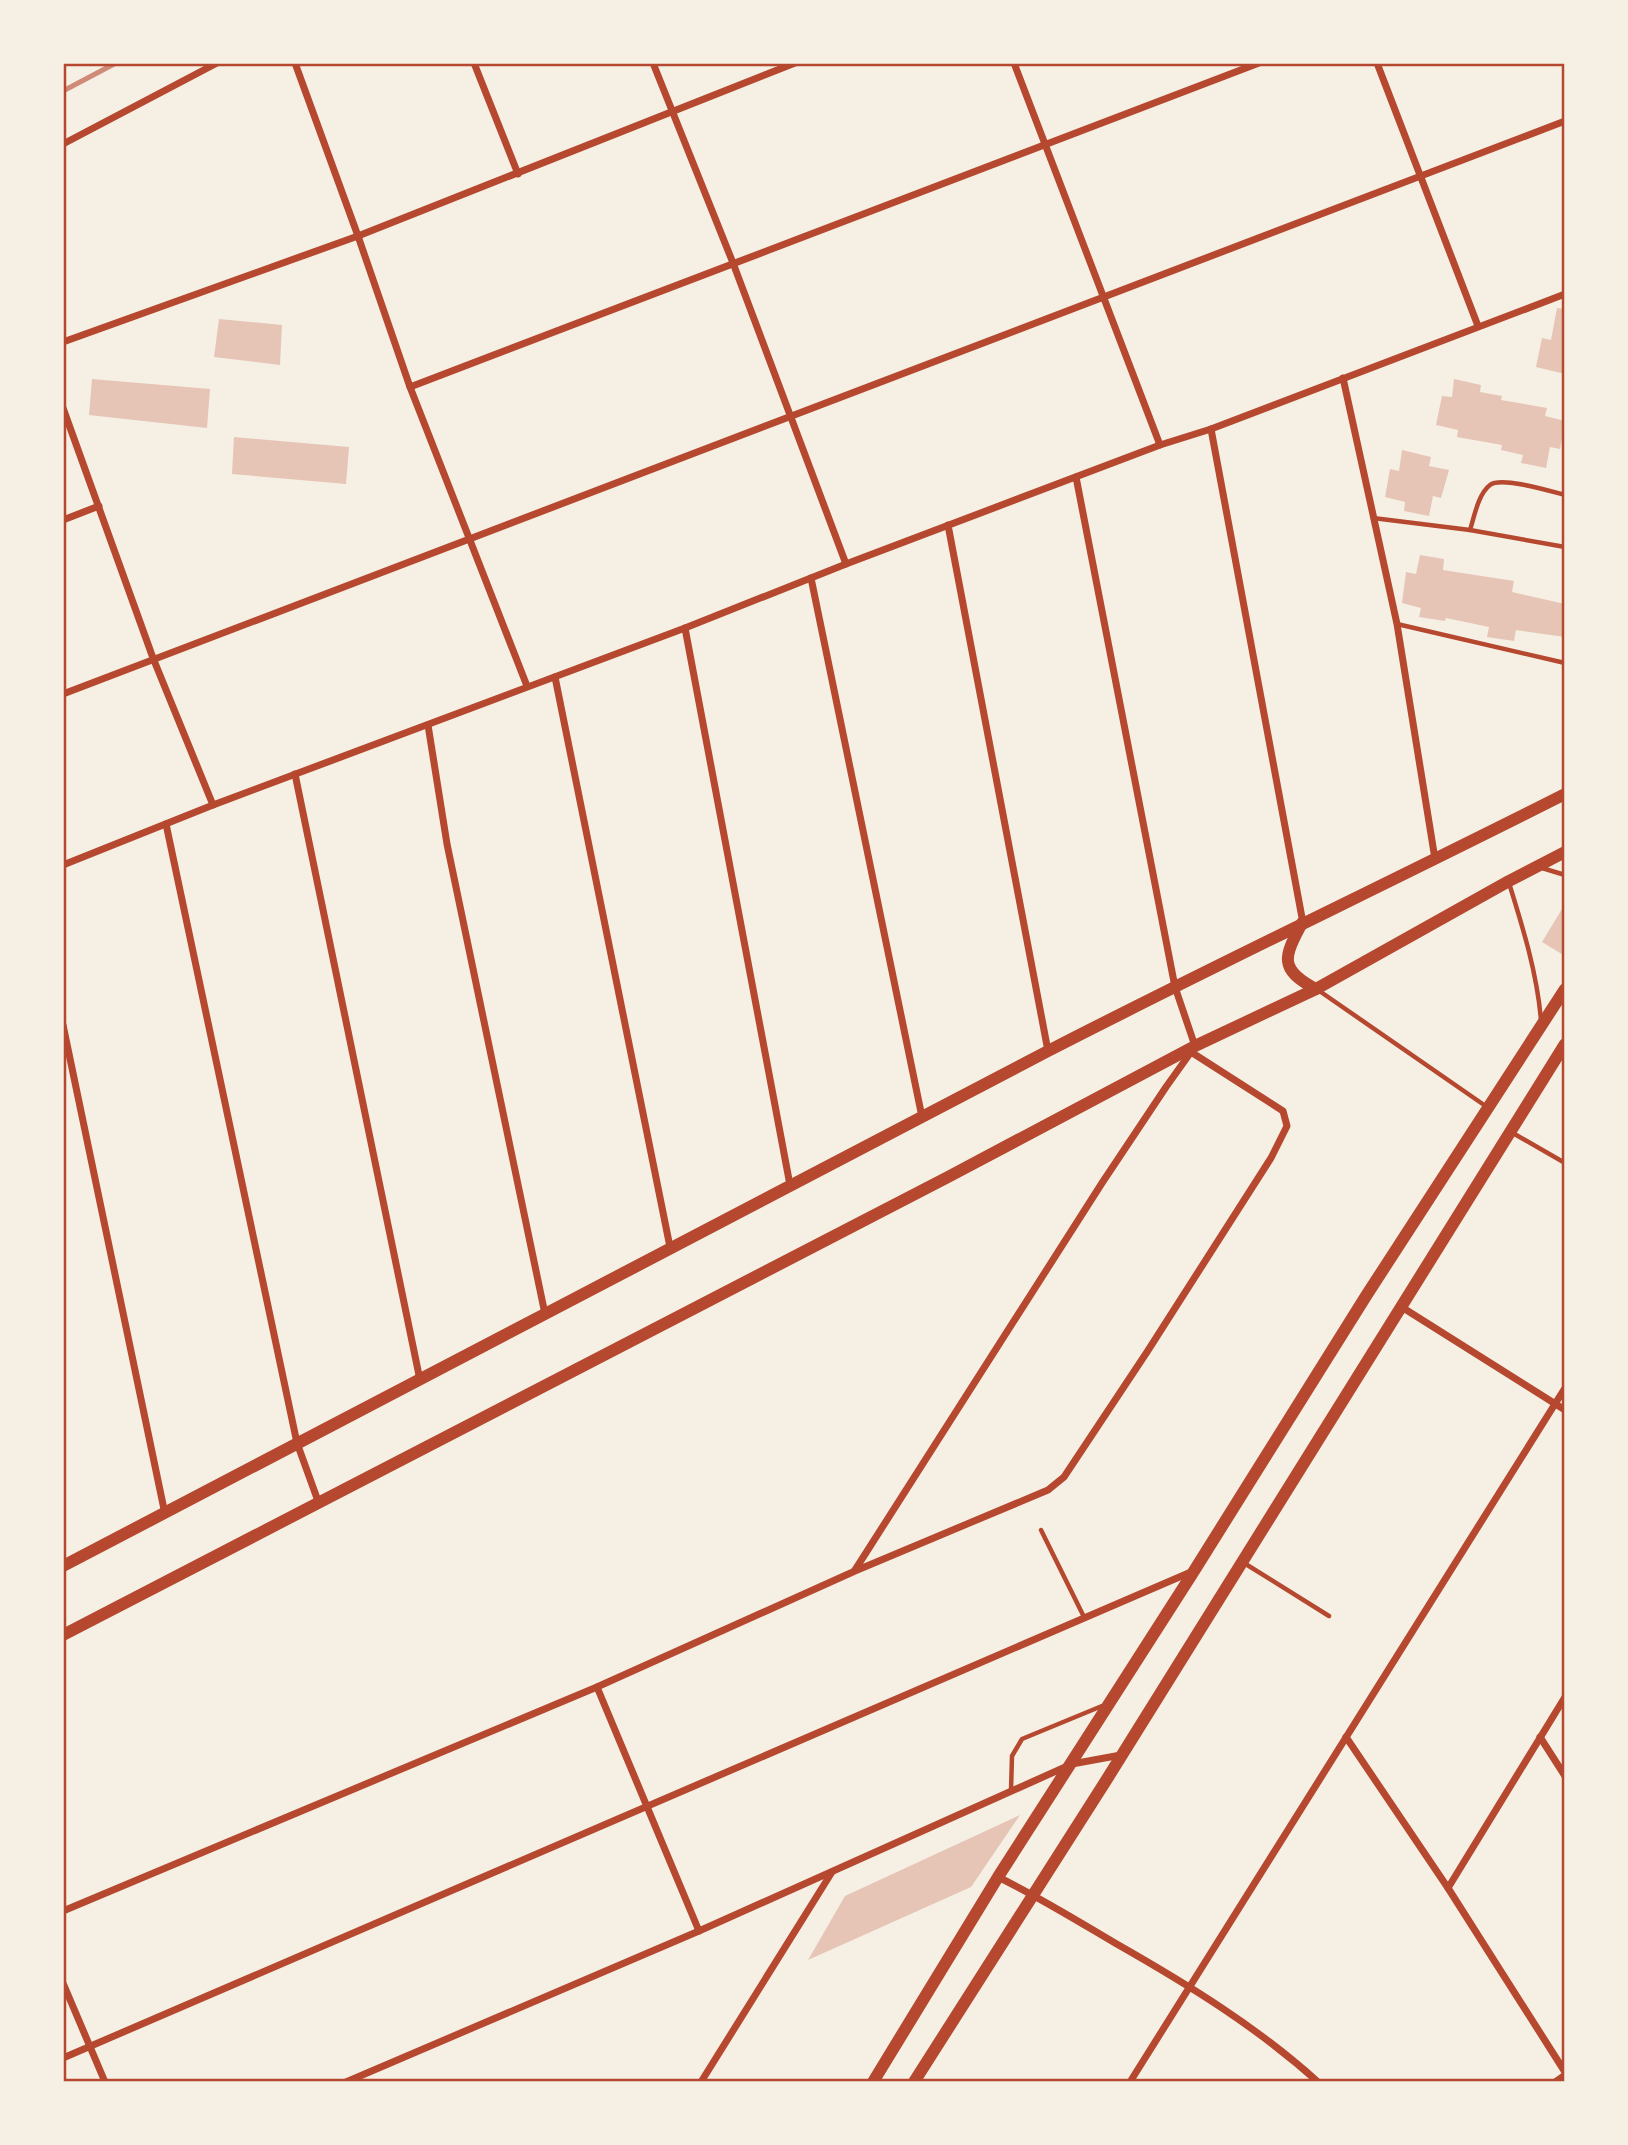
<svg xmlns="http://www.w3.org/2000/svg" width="1628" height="2145" viewBox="0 0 1628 2145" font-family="Manrope,sans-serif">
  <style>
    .building { fill: #e6c5b7 }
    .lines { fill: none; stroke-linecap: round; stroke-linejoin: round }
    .service { stroke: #b5482f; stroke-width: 4.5 }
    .minor { stroke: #b5482f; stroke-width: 7 }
    .tertiary { stroke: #b5482f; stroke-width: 12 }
    .secondary { stroke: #b5482f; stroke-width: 12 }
    .rail { stroke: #cf8b77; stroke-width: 5 }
    .neatline { fill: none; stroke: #b5482f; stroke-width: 2.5 }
  </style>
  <rect width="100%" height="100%" fill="#f6efe4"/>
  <g class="building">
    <path d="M1557,308l8,1v65l-29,-7 6,-29 9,2z"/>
    <path d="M219,319l63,6 -2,40 -66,-8z"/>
    <path d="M92,379l118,10 -3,39 -118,-13z"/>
    <path d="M1454,379l27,6 -1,7 22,4 -1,4 46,8 -2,8 20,5 -5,28 -10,-2 -4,21 -25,-5 2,-8 -22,-5 1,-5 -45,-8 1,-7 -22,-5 6,-29 10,1z"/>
    <path d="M234,437l115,10 -3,37 -114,-10z"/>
    <path d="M1402,450l29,7 -2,9 20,4 -8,28 -8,-2 -4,20 -25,-5 1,-9 -20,-5 5,-28 9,2z"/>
    <path d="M1420,555l24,4 -1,11 71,11 -2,11 53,12v33l-49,-7 -2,11 -27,-4 2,-10 -43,-9 -1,3 -26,-4 2,-9 -19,-5 4,-31 10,2z"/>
    <path d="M1565,904v52l-23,-14z"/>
    <path d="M1020,1815l-49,72 -163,73 37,-64z"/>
  </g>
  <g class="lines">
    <g class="service">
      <path d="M1373,518l97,12 95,17"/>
      <path d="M1470,530c4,-12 8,-36 20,-45 11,-9 60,6 75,10"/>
      <path d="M1397,624l168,39"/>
      <path d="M1542,868l23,7"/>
      <path d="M1509,883c14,45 28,90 32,137"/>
      <path d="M1318,990l169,117"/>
      <path d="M1511,1132l54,31"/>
      <path d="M1041,1530l43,87"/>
      <path d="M1244,1563l85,53"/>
      <path d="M1011,1791l1,-35 10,-17 80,-33"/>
    </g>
    <g class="minor">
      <path d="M295,63l63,173 52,151 117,299"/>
      <path d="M474,63l44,111"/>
      <path d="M653,63l80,200 113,301"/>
      <path d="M1014,63l146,382"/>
      <path d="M1377,63l101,263"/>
      <path d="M63,144l154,-81"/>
      <path d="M63,342l295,-106 437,-173"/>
      <path d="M1343,378l54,246 38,235"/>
      <path d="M410,387l849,-324"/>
      <path d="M63,408l90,250 60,147"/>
      <path d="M1211,429l92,494"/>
      <path d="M63,520l36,-14"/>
      <path d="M948,525l100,526"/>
      <path d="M811,578l111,539"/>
      <path d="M685,628l105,557"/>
      <path d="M555,677l115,570"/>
      <path d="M63,694l1502,-573"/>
      <path d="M428,725l19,119 98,470"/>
      <path d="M295,774l125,606"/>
      <path d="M166,824l131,619 21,58"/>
      <path d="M63,865l150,-60 472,-177 161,-64 314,-119 51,-16 354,-135"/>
      <path d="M63,1025l102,489"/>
      <path d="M1400,1306l165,104"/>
      <path d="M855,1570l247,-387 64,-96 25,-35"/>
      <path d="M597,1687l102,244"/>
      <path d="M1346,1737l102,151 117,184"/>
      <path d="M1540,1737l25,39"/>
      <path d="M998,1877c41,20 78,43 117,66 72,41 141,83 203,139"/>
      <path d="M1448,1888l117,-191"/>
      <path d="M63,1911l534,-224 258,-116 193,-81 16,-13 83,-125 124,-194 16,-32 -4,-15 -92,-59 4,-6 -20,-59 -99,-510"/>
      <path d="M63,1983l42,99"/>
      <path d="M63,2058l1128,-486"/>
      <path d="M346,2082l353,-151 373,-167 49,-9"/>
      <path d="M701,2082l131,-210"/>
      <path d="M1130,2082l435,-694"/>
      <path d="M1555,2082l10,-7"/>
    </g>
    <g class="tertiary">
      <path d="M1302,923c-18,34 -24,46 14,66"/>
      <path d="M63,1566c329,-170 656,-345 985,-515 171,-88 345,-170 517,-257"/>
      <path d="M63,1635l885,-458 247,-131 121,-57 193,-108 56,-29"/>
    </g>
    <g class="secondary">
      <path d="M873,2082l125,-205 196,-306 172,-275 199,-307"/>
      <path d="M914,2082l193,-303 458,-735"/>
    </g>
    <path class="rail" d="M63,91l53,-28"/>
  </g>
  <rect width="1628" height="2145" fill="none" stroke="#f6efe4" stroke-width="130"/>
  <rect x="65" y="65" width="1498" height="2015" class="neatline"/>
</svg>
